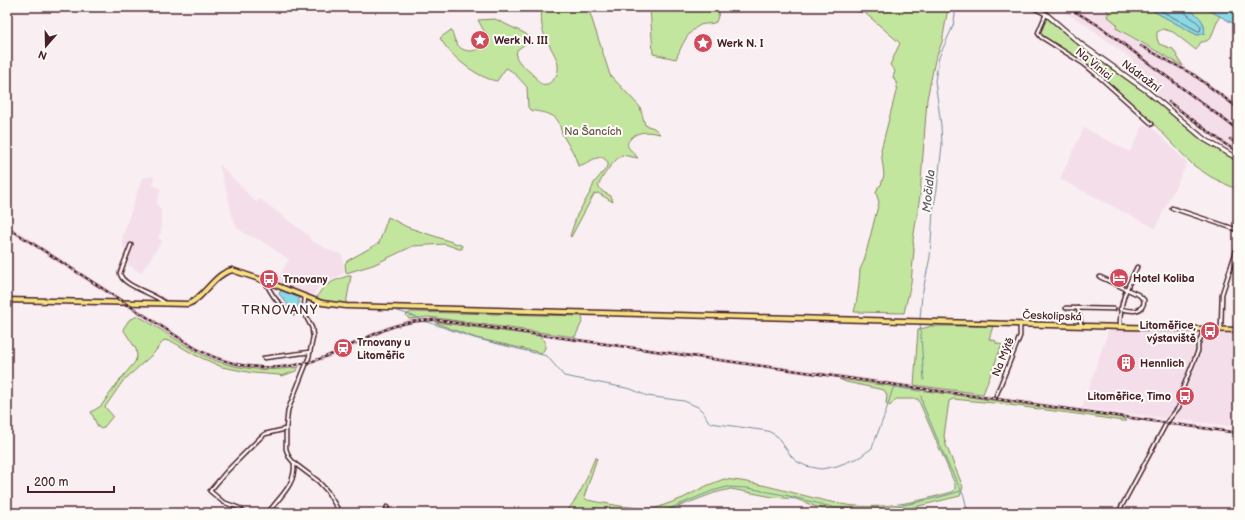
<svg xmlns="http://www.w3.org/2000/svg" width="1245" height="520" viewBox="0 0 1245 520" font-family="'Balsamiq Sans',sans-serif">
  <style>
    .built { fill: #f4deea }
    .green { fill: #c3e69f; stroke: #868265 }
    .water { fill: #89d9e6; stroke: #708f9b }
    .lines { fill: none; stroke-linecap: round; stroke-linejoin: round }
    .shore { stroke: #636976; stroke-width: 1 }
    .stream { stroke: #708f9b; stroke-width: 1 }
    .minor-casing { stroke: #4a1f2b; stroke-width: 5.5 }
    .secondary-casing { stroke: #4a1f2b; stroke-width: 6 }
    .primary-casing { stroke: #4a1f2b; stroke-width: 7 }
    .minor { stroke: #fdfcf7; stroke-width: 2.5 }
    .secondary { stroke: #fdfcf7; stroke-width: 3.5 }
    .primary { stroke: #f5e382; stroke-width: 4 }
    .rail-casing { stroke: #4a1f2b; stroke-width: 2.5 }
    .rail { stroke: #fdfcf7; stroke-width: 1; stroke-dasharray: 3; stroke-linecap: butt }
    .labels { text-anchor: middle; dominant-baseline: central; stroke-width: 4; stroke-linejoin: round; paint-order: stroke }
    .poi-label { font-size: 11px; font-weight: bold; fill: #4a1f2b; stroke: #fdfcf7; text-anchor: start }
    .street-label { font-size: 11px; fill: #4a1f2b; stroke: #fdfcf7 }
    .park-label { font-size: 11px; fill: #685148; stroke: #fdfcf7 }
    .water-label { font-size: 12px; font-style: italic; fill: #5d5763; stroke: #fdfcf7 }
    .quarter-label { font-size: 13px; letter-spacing: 1px; fill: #4a1f2b; stroke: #fdfcf7 }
  </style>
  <rect width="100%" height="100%" fill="#f9eef1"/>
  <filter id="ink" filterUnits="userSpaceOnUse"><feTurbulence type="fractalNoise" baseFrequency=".025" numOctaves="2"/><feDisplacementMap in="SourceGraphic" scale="8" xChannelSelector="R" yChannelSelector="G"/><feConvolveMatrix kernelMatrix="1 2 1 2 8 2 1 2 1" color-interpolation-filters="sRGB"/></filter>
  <g filter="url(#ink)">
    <g class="built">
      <path d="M1055,7h48l7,5 7,12 9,11 69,38 43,32v49l-11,-7 -34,-25 -67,-51 7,-11 -48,-36z"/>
      <path d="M1144,124l12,7 31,32 -32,65 -95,-49 24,-51 46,24z"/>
      <path d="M219,164l37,38 4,-3 49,37 1,4 23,12 9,2 2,19 -23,13 -2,-1 -6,11 -37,-14 13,-23 -29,-19 -13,-5 -10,-7 -5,-12 -3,-16z"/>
      <path d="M154,176l-1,9 8,4 -5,14 5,7v23l-3,4 4,4 -21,32 -19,-12 3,-11 -3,-8 1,-7 18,-54 2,-3z"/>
      <path d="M7,224l189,122 19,9 29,9 27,2 35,-4 25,-9 58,-28 23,-6 24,-1 802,112v5l-803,-113 -22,1 -23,6 -58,28 -25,9 -36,4 -28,-2 -29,-9 -20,-9 -187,-120z"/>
      <path d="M1109,329l129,3v95l-156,-19z"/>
    </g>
    <g class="green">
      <path d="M542,7h46l22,68 30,32 5,18 9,3 6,6c-10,-2 -21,-4 -29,4 -3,4 -4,5 -3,9l10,11 -16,-3c-10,7 -19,20 -24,31l5,6 8,4 2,6 -15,-9 -4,1 -23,43 -1,-1 7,-21 14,-24 3,-8 14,-17v-4l-6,-5c-10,1 -15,7 -24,9 -4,-14 -6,-15 -13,-27 -4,-5 -4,-12 -7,-18 -4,-8 -19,-9 -28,-11l-2,-3 -1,-20c-6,-6 -13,-16 -21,-19l-9,13c-20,-3 -47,-25 -57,-43l11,-8c2,4 3,10 6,14 8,12 26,7 32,-4l-11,-20 17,-1 31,15 3,3v4l-12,9 -1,7c5,9 13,13 19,20 3,4 5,9 12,7 2,0 5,-3 7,-5 12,-15 -5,-30 -10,-45 -3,-8 -3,-18 -2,-27z"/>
      <path d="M650,7h71l-5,15c-5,3 -10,1 -16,3 -13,7 -19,22 -24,34l-23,-5z"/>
      <path d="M842,7h105l1,1 -6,34 -7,18 -8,39 -7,97 -7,44 1,10 -3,33 -7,30 -50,-1c4,-14 5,-28 6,-42 1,-3 3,-7 4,-9l15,-59 -3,-9 2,-6 3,-2 3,-10 -3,-25 16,-62v-4l-4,-7 2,-6 -5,-6 10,-22 -35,-30z"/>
      <path d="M1103,7h43l51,28 7,-1c3,-15 -10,-21 -21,-27h20l17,9c-4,6 -7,19 -10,22 -2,3 -6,4 -9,4l-5,8 -23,-18 -10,-3 -6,3v6l2,6 14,5 10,17 -67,-38 1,-4 -10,-8 2,-4z"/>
      <path d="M1047,16l35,30 50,35 72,59 34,21v29l-27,-13 -18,-12 -40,-42 -57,-51 -11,-9 -42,-27 -3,-4z"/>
      <path d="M388,217l19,10 54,18 1,1v3h-3l-14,-5 -32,2 -40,19 -27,8 -1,-9 2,-3 32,-18z"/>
      <path d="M348,276h3l-5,28 -13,-2 -16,-3c2,-13 20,-20 31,-23z"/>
      <path d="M411,312l170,4 2,4 -8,17 -131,-18 -16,-2 -19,2 -3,-4z"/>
      <path d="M138,316c22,12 43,28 65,39 30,15 63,17 96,12l-3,4 -14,5 -3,-1 -26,-2 -31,-6 -27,-12 -22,-13 -9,-2 -11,14 -30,27 -18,26 8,9 -9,11 -3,2 -3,-2 -7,-15 10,-6 18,-25 16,-19 2,-6 -1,-7 -13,-20 6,-9z"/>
      <path d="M435,322l104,14 6,5v7l-3,5 -66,-15 -38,-14z"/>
      <path d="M931,326h62l-4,13 7,2v2l6,2 -19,49 -69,-9 4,-55z"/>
      <path d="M839,379l283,39 5,3h-4l-39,-6 -90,-12 -41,-4 -4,2 -5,35 2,9 17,42 -3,9 -58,14 -21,3h-24l-35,-4 -26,-10 -23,-2 -42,-8 -17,4 -52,20h-97c17,-19 20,-32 30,-55h2l-13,39 3,3 33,6 31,3 8,-2 24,-9 23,-12 18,-7c39,3 79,18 117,25 37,7 75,-2 111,-12l3,-2v-6l-37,-85h-22l-6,7 -4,-3 1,-8 -3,-5 -38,-8z"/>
    </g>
    <g class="water">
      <path d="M1146,7c9,0 30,-2 37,0 12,4 24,14 21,27l-7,1z"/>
      <path d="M1203,7h35v19z"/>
      <path d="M281,290l18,7v10h-9l-11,-13z"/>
    </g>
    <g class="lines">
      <path class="shore" d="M1154,7l44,24h2l1,-4c-4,-8 -18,-12 -19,-20"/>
      <g class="stream">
        <path d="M299,297l10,5 12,2"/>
        <path d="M324,305l20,3"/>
        <path d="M362,308l33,2 24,8 1,3 8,1 46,16 73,18 17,20 67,13 16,7 37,5 14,6 5,5 6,10 2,1 57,8 9,5 14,20 5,5 10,5 15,3 16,-3 23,-9 12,-9 13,-34 8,-26 1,-1 26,4"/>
        <path d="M920,319l2,-24 8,-38 3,-46 4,-22 5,-44 -1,-20 -6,-44 4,-24 14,-31 2,-11v-8"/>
        <path d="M920,322l4,58"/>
        <path d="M921,396l2,9 25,59 16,32 4,17"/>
        <path d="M875,510c29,-5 58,-10 86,-19"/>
        <path d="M582,513c10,-11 29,-1 42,0"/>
        <path d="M653,513l13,-3 46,-19 15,-4 21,1 41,8 47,12 35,2"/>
      </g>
      <g class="minor-casing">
        <g id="minor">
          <path d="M1046,14l-8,19 3,4 43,27 11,9 57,51"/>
          <path d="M1172,208l66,22"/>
          <path d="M131,245l-11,28c1,13 37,21 46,31"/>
          <path d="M1100,277l39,18 5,5c0,14 -14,11 -24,9"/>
          <path d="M265,281c7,15 20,35 39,32"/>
          <path d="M305,297l-1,11v5l8,15 1,9 -4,20 -21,53 -2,19v20l3,8 5,6 24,18 9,10 13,22"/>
          <path d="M1066,308l48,1"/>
          <path d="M1078,308l3,17"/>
          <path d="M1120,326c0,-25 6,-37 17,-59"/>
          <path d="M1221,329l1,-35 16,-49"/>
          <path d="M264,358l46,-6"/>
          <path d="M996,396l24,-60v-12"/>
          <path d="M245,513l-6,-5 -16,-6 -13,-11 17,-20 34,-34 4,-3 21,-5"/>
          <path d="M268,513c11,-16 28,-28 26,-49"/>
          <path d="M386,513l1,-6"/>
          <path d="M1118,513l49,-91 12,-15 3,-17 16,-39v-6l6,-16"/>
        </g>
      </g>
      <g class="secondary-casing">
        <path id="secondary" d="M1033,7l13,7 36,31 65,46 57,48 34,20"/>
      </g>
      <g class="primary-casing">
        <path id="primary" d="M7,300l181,4c17,-6 24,-29 44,-34l33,11 57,22 24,3 892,24"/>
      </g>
      <use href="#minor" class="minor"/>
      <use href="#secondary" class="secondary"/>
      <use href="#primary" class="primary"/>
      <g class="rail-casing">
        <g id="rail">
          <path d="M1067,7l31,18 140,105"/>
          <path d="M1141,46l53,29 44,33"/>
          <path d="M1169,102l56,42 13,8"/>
          <path d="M1230,139l8,5"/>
          <path d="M7,227l188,121c47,26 99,25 146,2 33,-15 57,-31 95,-30l802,113"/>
        </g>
      </g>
      <use href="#rail" class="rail"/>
    </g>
  </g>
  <defs>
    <g id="sight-disc" transform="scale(1)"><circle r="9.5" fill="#d1495b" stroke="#fdfcf7"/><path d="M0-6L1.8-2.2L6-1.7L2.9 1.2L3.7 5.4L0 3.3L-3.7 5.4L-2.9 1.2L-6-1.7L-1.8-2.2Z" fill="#fff"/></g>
    <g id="hotel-disc" transform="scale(1)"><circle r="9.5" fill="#d1495b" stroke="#fdfcf7"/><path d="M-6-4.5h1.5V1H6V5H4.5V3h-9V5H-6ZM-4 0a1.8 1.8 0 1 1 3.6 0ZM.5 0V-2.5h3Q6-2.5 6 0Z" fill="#fff"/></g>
    <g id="bus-disc" transform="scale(1)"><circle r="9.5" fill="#d1495b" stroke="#fdfcf7"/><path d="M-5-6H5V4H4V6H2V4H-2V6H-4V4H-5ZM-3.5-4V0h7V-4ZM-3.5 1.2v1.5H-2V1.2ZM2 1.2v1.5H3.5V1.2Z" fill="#fff"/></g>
    <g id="station-disc" transform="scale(1)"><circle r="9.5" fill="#d1495b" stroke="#fdfcf7"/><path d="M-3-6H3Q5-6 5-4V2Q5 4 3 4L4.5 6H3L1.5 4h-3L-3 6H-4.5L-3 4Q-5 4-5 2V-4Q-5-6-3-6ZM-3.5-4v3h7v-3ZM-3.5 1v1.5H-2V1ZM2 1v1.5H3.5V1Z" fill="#fff"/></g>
    <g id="building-disc" transform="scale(1)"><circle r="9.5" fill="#d1495b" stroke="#fdfcf7"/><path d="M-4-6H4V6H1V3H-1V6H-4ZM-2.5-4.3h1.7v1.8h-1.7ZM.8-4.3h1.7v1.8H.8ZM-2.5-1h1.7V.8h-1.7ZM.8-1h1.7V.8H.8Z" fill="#fff"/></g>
  </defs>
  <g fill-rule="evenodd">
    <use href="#sight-disc" x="480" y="40"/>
    <use href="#sight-disc" x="703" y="43"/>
    <use href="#hotel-disc" x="1119" y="278"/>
    <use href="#bus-disc" x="269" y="279"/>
    <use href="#bus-disc" x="1210" y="331"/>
    <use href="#station-disc" x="343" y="348"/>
    <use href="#building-disc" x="1126" y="363"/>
    <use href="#bus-disc" x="1185" y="396"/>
  </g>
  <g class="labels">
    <g class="poi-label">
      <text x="494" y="40">Werk N. III</text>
      <text x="717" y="43">Werk N. I</text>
      <text x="1133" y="278">Hotel Koliba</text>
      <text x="283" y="279">Trnovany</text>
      <text x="1196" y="325" text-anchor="end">Litoměřice,<tspan x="1196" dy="13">výstaviště</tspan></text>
      <text x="357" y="342">Trnovany u<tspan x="357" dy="13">Litoměřic</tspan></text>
      <text x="1140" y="363">Hennlich</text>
      <text x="1171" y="396" text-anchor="end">Litoměřice, Timo</text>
    </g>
    <g class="street-label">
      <text transform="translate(1094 64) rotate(39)">Na Vinici</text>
      <text transform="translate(1141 76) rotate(37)">Nádražní</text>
      <text transform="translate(1052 316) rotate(2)">Českolipská</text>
      <text transform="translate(1003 357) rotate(-68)">Na Mýtě</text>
    </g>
    <g class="park-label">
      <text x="593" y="131">Na Šancích</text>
    </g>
    <g class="water-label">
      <text transform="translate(929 191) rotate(-84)">Močidla</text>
    </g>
    <g class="quarter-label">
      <text x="280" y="310">TRNOVANY</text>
    </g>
  </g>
  <rect width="1245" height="520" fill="none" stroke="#fdfcf7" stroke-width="24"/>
  <rect x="12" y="12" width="1221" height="496" fill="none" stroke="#4a1f2b" stroke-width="1.5" filter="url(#ink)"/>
  <g transform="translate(46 46) rotate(200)" stroke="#fdfcf7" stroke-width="3" paint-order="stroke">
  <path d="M0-3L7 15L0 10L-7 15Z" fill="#4a1f2b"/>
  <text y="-6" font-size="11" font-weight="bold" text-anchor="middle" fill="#4a1f2b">N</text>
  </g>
  <path d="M28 486v6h86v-6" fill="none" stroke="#4a1f2b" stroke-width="2"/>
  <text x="34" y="486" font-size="12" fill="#4a1f2b" stroke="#fdfcf7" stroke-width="3" paint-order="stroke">200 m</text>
</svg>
